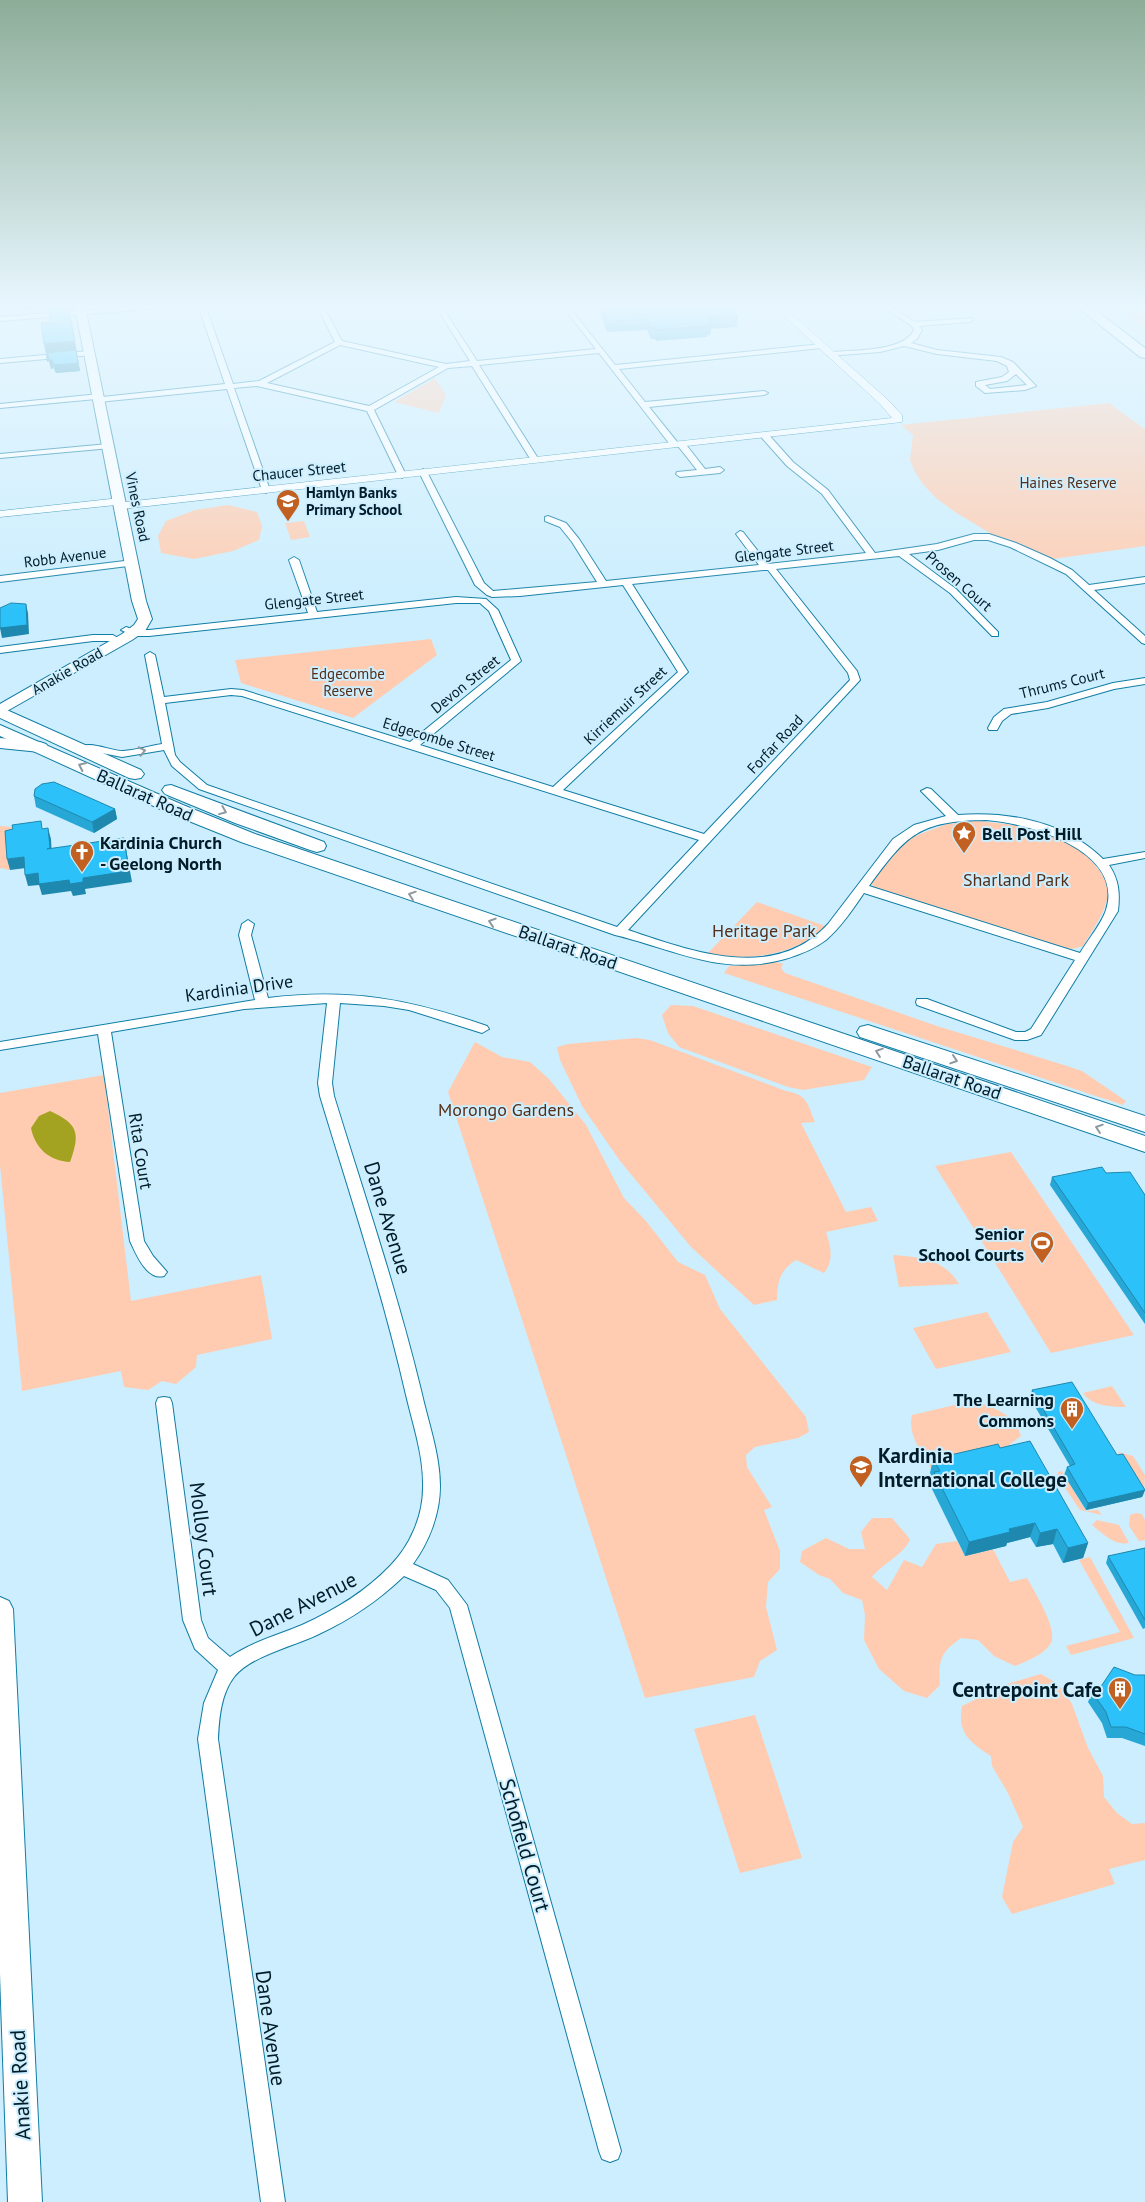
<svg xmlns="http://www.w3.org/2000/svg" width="1145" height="2202" viewBox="0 0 1145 2202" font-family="'PT Sans',sans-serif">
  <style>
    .green { fill: #ffccb1 }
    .water { fill: #a4a321 }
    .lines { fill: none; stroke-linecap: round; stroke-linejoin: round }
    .minor-casing { stroke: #107da4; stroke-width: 2 }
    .tertiary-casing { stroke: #107da4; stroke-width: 1 }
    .secondary-casing { stroke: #107da4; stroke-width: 2 }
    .trunk-casing { stroke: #107da4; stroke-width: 2 }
    .motorway-casing { stroke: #107da4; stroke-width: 2 }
    .minor { fill: #fff; fill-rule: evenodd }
    .tertiary { fill: #fff; fill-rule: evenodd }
    .secondary { fill: #fff; fill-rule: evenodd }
    .trunk { fill: #fff; fill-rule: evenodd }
    .motorway { fill: #fff; fill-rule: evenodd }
    .wall { fill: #26a7d6 }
    .shaded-wall { fill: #1f88ae }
    .building { fill: #2cc2f9; stroke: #1f88ae }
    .oneway { stroke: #8c999e }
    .labels { text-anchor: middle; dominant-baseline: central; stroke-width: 4; stroke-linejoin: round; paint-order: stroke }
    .far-street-label { font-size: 15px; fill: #001c28; stroke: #cceefe }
    .far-park-label { font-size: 15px; fill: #562e17; stroke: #cceefe }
    .far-poi-label { font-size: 15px; font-weight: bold; fill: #001c28; stroke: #cceefe; text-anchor: start }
    .street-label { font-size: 18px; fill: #001c28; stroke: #cceefe }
    .poi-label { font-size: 18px; font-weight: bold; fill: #001c28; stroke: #cceefe; text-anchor: start }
    .park-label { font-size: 18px; fill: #562e17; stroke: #cceefe }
    .near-street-label { font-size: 21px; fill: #001c28; stroke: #cceefe }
    .near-poi-label { font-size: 21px; font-weight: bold; fill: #001c28; stroke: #cceefe; text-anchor: start }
  </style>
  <rect width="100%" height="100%" fill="#cceefe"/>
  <g class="green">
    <path d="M1109,302h36v26l-33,-23z"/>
    <path d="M435,378l11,17 -7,18 -45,-11z"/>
    <path d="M1109,403l36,26v117l-92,13 -60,-24 -38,-23 -19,-14 -14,-15 -8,-13 -4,-10 3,-25 -12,-10z"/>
    <path d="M228,505l29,7 5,14 -3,14 -26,11 -39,8 -33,-6 -3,-17 8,-15 29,-11z"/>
    <path d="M304,521l6,16 -19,3 -6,-17z"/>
    <path d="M431,639l6,16 -84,63 -112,-35 -6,-23z"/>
    <path d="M975,821c44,3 97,11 124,49 5,7 10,15 9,24 -2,18 -16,36 -25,52l-11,3 -12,-2 -174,-54 -11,-5 -5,-6 37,-43 40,-15z"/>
    <path d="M0,826l13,1 2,9 -5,34 -10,-2z"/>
    <path d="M757,902l68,24c-30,31 -78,35 -118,28z"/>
    <path d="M777,962l6,2 -2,4 4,5 152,53 127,39 18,6 44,30 -3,4 -399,-132 5,-7z"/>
    <path d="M671,1005l22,1 179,61 -8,13 -61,10 -15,-3 -109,-40 -11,-14 -6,-18z"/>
    <path d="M636,1038l14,2 136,51c22,4 21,12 29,31l-14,1 45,89 25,-5 7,14 -52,11c5,14 8,29 -2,41l-28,-13c-16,10 -19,22 -19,40l-23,5 -63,-58 -71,-86 -38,-55 -22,-46 -3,-13 11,-3z"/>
    <path d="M475,1042l27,15 28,5 19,17 37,46 38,73 22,23 32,41 27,13 15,34 86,108 3,15 -11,6 -43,9 -9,8 1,12 25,40 -8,3 16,41v18l-12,13 -2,25 11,43 -17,11 -6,16 -109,21 -197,-606z"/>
    <path d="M104,1075l27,226 130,-26 11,64 -75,16 -1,12 -20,17 -14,-3 -14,9 -24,-3 -3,-16 -99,20 -22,-226v-72z"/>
    <path d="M1011,1152l123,183 -83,18 -116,-187z"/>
    <path d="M893,1255c27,2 51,4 66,29l-60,3z"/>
    <path d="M987,1312l24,40 -75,17 -23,-41z"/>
    <path d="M1112,1386l14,21c-14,0 -35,-1 -43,-14z"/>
    <path d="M981,1403c18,7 34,13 40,33l-11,8v9l-78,17c-10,-17 -25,-35 -20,-55l47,-11z"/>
    <path d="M1118,1452l15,4 12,19 -1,21z"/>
    <path d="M1062,1471l24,40 12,-1 4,5 -22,-5 -23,-34 1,-4z"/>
    <path d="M1136,1513l6,1 3,6v20l-6,1 -10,-15 1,-11z"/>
    <path d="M872,1518h20l18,21c-5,15 -28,25 -38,38l15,13 17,-30 18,7 14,-23 21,-3 8,15 28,-7 17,33 17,-4c7,13 31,51 24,65 -7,12 -24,18 -36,23l-21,-10 -16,-16 -17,-2c-20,14 -23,22 -21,47l-13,13 -23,-7 -25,-22 -15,-29 1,-25 -3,-15 -19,-7 -13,-14 -11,-4 -19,-13 2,-11 24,-13 23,11h16l-4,-17z"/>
    <path d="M1097,1520l22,5 10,18c-14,3 -26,-9 -37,-18z"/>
    <path d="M1090,1557l44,81 -63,17 -5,-9 54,-14 -41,-72z"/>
    <path d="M1041,1674l17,10 14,20 16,44 15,28 1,21 13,16 15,11 13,-1v37l-36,9 6,15 -103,30 -10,-17 11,-55 10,-15 -15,-34 -16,-27 -1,-10c-21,-14 -34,-23 -29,-50l45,-22z"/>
    <path d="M755,1715l47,143 -62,15 -46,-144z"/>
  </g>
  <path class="water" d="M50,1111c29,13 30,23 20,51 -21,-1 -35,-14 -39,-34l8,-12z"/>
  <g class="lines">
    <g class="minor-casing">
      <g id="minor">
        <path d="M193,302h24l-12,3 28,79 26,-3 76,-39 -20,-40h6l21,39 104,23 24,-3 -37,-59h6l38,59 119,-12 -37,-47h6l50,63 207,-21 4,2 -4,2 -203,21 26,33 119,-11 4,2 -4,2 -115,12 29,36 6,-1 21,27 15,-2 4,3 -4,3 -40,4 -4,-3 1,-2 20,-2 -19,-24 -6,1 -73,-94 -120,12 60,95 -1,2 -7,-2 -59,-94 -24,2 -74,42 32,65 -4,3 -4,-3 -31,-64 -110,-25 -23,2 36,102 -4,3 -4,-3 -35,-101 -128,13h-3v-3l-96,9v-4l99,-10h3v3l123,-13 -27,-79 -198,16v-4zM340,345l99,22 -70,39 -102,-23z"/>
        <path d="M875,302h7l33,20 57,-4 1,2 -4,2 -50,4 3,4 -5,9 -6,4 26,7 64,7 12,5 23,24 -11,4 -40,3 -9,-7v-4l26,-5 7,-5 -2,-6 -10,-5 -60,-7 -33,-8 -24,6 -52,4 -1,-2 4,-2c22,-2 73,0 83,-22l-2,-4zM1016,374l11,11 -37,4 -5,-4 22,-4z"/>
        <path d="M89,351l4,2 -1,2 -92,8v-4z"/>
        <path d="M762,434h6l25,28 35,28 47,63 62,-9 37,-10h15l27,9 34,15 22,12 17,15 56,-8v6l-51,7 51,46v8l-3,-1 -76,-69 -56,-27 -22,-7h-14l-36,10 -29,4 47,35 42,43v4h-6l-42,-43 -51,-37 -123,13 81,102 3,9 -232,250c63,21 146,53 200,-6l65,-85 21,-14 32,-9 -25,-25 6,-3 4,1 27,26c51,-4 108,7 145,44l42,-7v6l-36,7c10,15 11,28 9,46l-77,124 -14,5h-12l-98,-35 -1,-3 1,-3h10l89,33h9l6,-3 44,-69 -211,-67c-11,16 -23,34 -38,47 -12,9 -27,15 -41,19 -64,18 -111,-10 -170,-24l-416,-146 -27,-23 -8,-16 -42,7 -25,-5h-15l-5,-3c11,-10 32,2 46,2 13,-1 27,-5 39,-7l-17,-89 5,-3 5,3 9,42 67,-8 12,1 167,52 101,-82 -22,-49 -9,-8h-24l-307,33h-15l-13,-6 5,-3 9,3h14l159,-17 -19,-53 5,-3 5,3 18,52 139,-15 30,2 12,11 23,51 -101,84 133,42 125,-115 -55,-87 -103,11 -28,1 -5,-2 -12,-10 -56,-113 4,-3 4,3 57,111 9,8 104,-9 -25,-40 -12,-15 -15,-6v-4l3,-1 18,7 13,16 27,42 153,-16 -23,-31 4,-3 3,1 25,32 98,-11 -44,-59 -35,-28 -25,-28zM763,570h5l80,103 2,7 -146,154 -141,-44 125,-118 -56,-88zM231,695l11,1 457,144 -82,87 -410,-142 -27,-23 -5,-7 -10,-52zM986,820c42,3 139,30 120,90 -4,13 -19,31 -26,43l-211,-67c38,-52 50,-65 117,-66z"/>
        <path d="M108,444l4,2 -1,2 -111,10v-4z"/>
        <path d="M133,560l5,3 -2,2 -136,17v-6z"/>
        <path d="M93,635h20l5,3 -5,3h-20l-93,12v-6z"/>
        <path d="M1145,678v6l-31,5 -66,19 -37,6 -9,7 -5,9h-8l-1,-2 6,-11 10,-8 43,-7 66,-19z"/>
        <path d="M248,920l6,4 -3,11 17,63c82,-10 141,1 219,28l2,3 -7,4 -73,-23 -25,-4 -44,-3 -8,80 2,13c30,98 63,195 87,294 7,32 19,64 19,96 0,28 -11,56 -27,78l35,16 19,25 154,546 -3,8 -8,3 -8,-3 -3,-8 -149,-543 -14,-18 -32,-14c-26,25 -53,43 -85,58 -24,12 -69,22 -85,43 -13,17 -15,41 -16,62l67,463h-24l-63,-463 6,-36 14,-33 -23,-21 -12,-29 -27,-217 2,-5 6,-1 6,1 2,5 29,217 7,18 22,19c22,-15 48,-22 72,-32 33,-15 63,-33 88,-59 20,-20 33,-50 33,-78 1,-32 -10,-63 -17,-93 -23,-101 -56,-200 -86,-299l-2,-13 9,-80 -83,6 -133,23 33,209 9,15 14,16 -3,4c-17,5 -28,-22 -34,-35l-32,-207 -98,16v-8l255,-42 -16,-65 3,-11z"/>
      </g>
    </g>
    <g class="tertiary-casing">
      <path id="tertiary" d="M769,302h9l110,98 14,15v7l-781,87 -4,-1 -1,-3 -116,12v-6l120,-13 4,1 1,3 767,-84 -12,-14z"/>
    </g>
    <g class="secondary-casing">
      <g id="secondary">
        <path d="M74,302h10l62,299 6,18 -7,12 -13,9 -132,75v-11l122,-70 12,-9 4,-6 -6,-18z"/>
        <path d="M0,738l40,4 6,2 2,3 -2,3 -6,2 -40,-4z"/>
        <path d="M0,1597l9,4 4,8 29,593h-34l-8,-228z"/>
      </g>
    </g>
    <g class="trunk-casing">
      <g id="trunk">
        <path d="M0,707l141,63 3,4 -3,4 -6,1 -6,-1 -129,-60z"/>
        <path d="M0,725l183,80 72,29 890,302v16l-904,-310 -72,-29 -169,-77z"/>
        <path d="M171,785l153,57 2,4 -2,4 -7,2 -7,-2 -75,-27 -70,-29 -3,-4 3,-4z"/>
        <path d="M868,1025l277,91v16l-285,-95 -3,-5 3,-5z"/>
      </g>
    </g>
    <g class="motorway-casing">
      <path id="motorway" d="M1071,302h14l60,46v10l-5,-1z"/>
    </g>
    <use href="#minor" class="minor"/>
    <use href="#tertiary" class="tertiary"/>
    <use href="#secondary" class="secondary"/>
    <use href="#trunk" class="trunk"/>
    <use href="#motorway" class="motorway"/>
  </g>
  <g class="wall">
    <path d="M12,302h50l2,7h5l11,62 -24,2 -3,-5 -2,1 -2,-8 -2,1 -1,-9 16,-1 -16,1 -2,-9 7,-22 -3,-17 -23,5z"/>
    <path d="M681,302h44l2,3 11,12 -1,10 -26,2 -1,6h-3v2l-51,4 -1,-2h-4l-4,-9 -40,2 -6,-16v-10h42z"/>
    <path d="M34,796l81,13 2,10 -23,14 -58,-26z"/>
    <path d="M1106,1173l39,22v129l-95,-139 2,-8z"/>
    <path d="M1032,1390l85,65 28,35 -3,7 -56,13 -22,-35 3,-8 3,-1 -40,-68z"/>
    <path d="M1000,1448l88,95 -5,15 -20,5 -10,-19 -17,3 -6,-10 -23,6 -1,3 -41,10 -34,-69 2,-8 -3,-6 3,-14z"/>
    <path d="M1145,1548v80l-2,1 -37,-66 2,-7z"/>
    <path d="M1135,1675h10v71l-23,-8h-15l-5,-15 -14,-21 4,-10z"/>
  </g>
  <g class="shaded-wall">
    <path d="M23,302h40l2,8 -16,1 -1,-6 -23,5z"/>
    <path d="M75,341l5,30 -24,2 -2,-8 22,-15 -30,3 -2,-9z"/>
    <path d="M46,353h2l4,7 1,8 -2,1 -2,-8 -2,1z"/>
    <path d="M26,604l2,9 1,21 -27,4 -2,-10z"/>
    <path d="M115,809l2,10 -23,14 -2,-11z"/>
    <path d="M48,828l3,11 1,20 -5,-10z"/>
    <path d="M124,838l8,44 -47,7 1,5 -13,2 -2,-5 -29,4 -3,-10 -11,1 -3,-11 13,-2 45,5z"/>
    <path d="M24,857l2,11 -16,2 -3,-11z"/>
    <path d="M1145,1490l-3,7 -56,13 2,-7z"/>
    <path d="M1035,1523l-5,14 -23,6 -1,3 -41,10 4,-14 40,-13z"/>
    <path d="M1057,1529l-4,15 -17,3 4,-14z"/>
    <path d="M1088,1543l-5,15 -20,5 5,-15z"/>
  </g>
  <g class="building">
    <path d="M642,302l1,4 40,-4h42l2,3h4l7,12 -30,1 3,6 -4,1 1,1 -52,4v-2h-5l-4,-8 -40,1 -6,-15z"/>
    <path d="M69,309l6,32 -31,3 -3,-21 10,-1 -2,-12z"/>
    <path d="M76,350l2,13 -24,2 -2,-5h-3l-1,-7h-2z"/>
    <path d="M11,603l15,1 1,21 -27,3v-20z"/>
    <path d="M54,782l61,27 -23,13 -58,-26 1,-7 7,-5z"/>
    <path d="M41,821l1,8 6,-1 2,20 -3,1 77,-11 5,33 -46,7v4l-13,2 -1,-4 -30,4 -1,-11 -13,2 -1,-18 -17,2 -2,-28 8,-2 -1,-4z"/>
    <path d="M1102,1167l4,6 24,-1 15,23v118l-93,-136z"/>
    <path d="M1072,1382l45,73 6,-1 22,36 -57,13 -21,-36 8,-3 -43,-74z"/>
    <path d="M1030,1441l58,102 -20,5 -11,-19 -17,4 -5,-10 -26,6 1,3 -41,10 -35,-70 6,-1 -7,-12 65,-15 2,4z"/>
    <path d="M1145,1548v72l-37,-64z"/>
    <path d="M1114,1667l21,8h10v59l-19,-7h-15l-5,-15 -14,-20 10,-7z"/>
  </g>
  <defs><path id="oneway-chevron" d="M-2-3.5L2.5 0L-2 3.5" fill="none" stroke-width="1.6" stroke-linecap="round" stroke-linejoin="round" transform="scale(1.25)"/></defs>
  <g class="oneway">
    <use href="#oneway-chevron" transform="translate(142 751) rotate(-12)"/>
    <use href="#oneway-chevron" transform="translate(82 766) rotate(-155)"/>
    <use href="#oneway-chevron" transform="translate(223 811) rotate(22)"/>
    <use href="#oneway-chevron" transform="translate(412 895) rotate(-161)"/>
    <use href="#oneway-chevron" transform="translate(492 922) rotate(-162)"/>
    <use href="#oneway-chevron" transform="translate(879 1052) rotate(-161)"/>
    <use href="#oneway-chevron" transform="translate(954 1060) rotate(18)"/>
    <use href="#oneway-chevron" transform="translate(1099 1128) rotate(-161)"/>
  </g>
  <linearGradient id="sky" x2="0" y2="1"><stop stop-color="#8dad98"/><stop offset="0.5" stop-color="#e8f7ff"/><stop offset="1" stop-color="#e8f7ff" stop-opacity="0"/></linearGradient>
  <rect width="1145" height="610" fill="url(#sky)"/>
  <defs>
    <g id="school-pin" transform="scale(1.25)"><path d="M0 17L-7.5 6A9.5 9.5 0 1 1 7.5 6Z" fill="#c16020" stroke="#cceefe"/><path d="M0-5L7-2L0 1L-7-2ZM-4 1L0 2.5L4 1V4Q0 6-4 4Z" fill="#fff"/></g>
    <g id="sight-pin" transform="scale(1.25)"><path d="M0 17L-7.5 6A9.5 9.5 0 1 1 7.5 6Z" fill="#c16020" stroke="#cceefe"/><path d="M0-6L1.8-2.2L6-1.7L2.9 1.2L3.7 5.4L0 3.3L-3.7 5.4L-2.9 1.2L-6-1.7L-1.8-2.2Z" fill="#fff"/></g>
    <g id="church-pin" transform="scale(1.25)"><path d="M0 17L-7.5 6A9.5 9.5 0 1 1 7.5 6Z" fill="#c16020" stroke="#cceefe"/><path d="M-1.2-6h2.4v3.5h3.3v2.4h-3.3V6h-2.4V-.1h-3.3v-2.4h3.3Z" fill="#fff"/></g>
    <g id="stadium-pin" transform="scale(1.25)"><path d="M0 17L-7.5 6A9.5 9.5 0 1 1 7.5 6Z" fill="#c16020" stroke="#cceefe"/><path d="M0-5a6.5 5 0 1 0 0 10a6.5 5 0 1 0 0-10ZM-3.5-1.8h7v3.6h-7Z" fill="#fff"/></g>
    <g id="building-pin" transform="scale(1.25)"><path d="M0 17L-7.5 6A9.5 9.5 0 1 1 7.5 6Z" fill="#c16020" stroke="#cceefe"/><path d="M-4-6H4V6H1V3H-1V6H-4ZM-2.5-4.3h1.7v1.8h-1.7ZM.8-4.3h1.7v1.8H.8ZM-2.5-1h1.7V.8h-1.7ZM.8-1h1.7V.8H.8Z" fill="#fff"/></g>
  </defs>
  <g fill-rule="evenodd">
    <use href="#school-pin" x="288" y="501"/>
    <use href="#sight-pin" x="964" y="833"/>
    <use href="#church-pin" x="82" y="852"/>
    <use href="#stadium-pin" x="1042" y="1243"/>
    <use href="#building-pin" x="1072" y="1409"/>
    <use href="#school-pin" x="861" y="1467"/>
    <use href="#building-pin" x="1120" y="1689"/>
  </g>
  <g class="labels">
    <g class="far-street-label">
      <text transform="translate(299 471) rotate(-6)">Chaucer Street</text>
      <text transform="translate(138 507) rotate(78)">Vines Road</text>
      <text transform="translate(784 551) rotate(-7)">Glengate Street</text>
      <text transform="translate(65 557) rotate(-7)">Robb Avenue</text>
      <text transform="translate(959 581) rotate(41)">Prosen Court</text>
      <text transform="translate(314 599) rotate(-6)">Glengate Street</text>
      <text transform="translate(67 671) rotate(-30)">Anakie Road</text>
      <text transform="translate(1062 683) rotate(-14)">Thrums Court</text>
      <text transform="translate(465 684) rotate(-39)">Devon Street</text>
      <text transform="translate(625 705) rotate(-43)">Kirriemuir Street</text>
      <text transform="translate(439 739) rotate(17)">Edgecombe Street</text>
      <text transform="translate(775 744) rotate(-47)">Forfar Road</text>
    </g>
    <g class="far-park-label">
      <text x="1068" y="482">Haines Reserve</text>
      <text x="348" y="673">Edgecombe<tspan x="348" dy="17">Reserve</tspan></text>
    </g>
    <g class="far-poi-label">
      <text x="306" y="492">Hamlyn Banks<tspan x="306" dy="17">Primary School</tspan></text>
    </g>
    <g class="street-label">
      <text transform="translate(145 795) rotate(24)">Ballarat Road</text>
      <text transform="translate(568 947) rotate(19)">Ballarat Road</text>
      <text transform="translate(239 988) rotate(-8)">Kardinia Drive</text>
      <text transform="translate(952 1077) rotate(19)">Ballarat Road</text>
      <text transform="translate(141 1151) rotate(81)">Rita Court</text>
    </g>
    <g class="poi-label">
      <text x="982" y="833">Bell Post Hill</text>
      <text x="100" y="842">Kardinia Church<tspan x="100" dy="21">- Geelong North</tspan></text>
      <text x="1024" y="1233" text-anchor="end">Senior<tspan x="1024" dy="21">School Courts</tspan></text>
      <text x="1054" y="1399" text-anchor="end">The Learning<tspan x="1054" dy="21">Commons</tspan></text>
    </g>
    <g class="park-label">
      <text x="1016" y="879">Sharland Park</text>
      <text x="764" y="930">Heritage Park</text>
      <text x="506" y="1109">Morongo Gardens</text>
    </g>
    <g class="near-street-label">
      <text transform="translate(388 1218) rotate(73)">Dane Avenue</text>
      <text transform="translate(204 1539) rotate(83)">Molloy Court</text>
      <text transform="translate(303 1604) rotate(-27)">Dane Avenue</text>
      <text transform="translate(525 1845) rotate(74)">Schofield Court</text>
      <text transform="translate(271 2028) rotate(82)">Dane Avenue</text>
      <text transform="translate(20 2085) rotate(-93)">Anakie Road</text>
    </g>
    <g class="near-poi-label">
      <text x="878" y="1455">Kardinia<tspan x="878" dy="24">International College</tspan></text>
      <text x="1102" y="1689" text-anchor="end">Centrepoint Cafe</text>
    </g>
  </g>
</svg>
